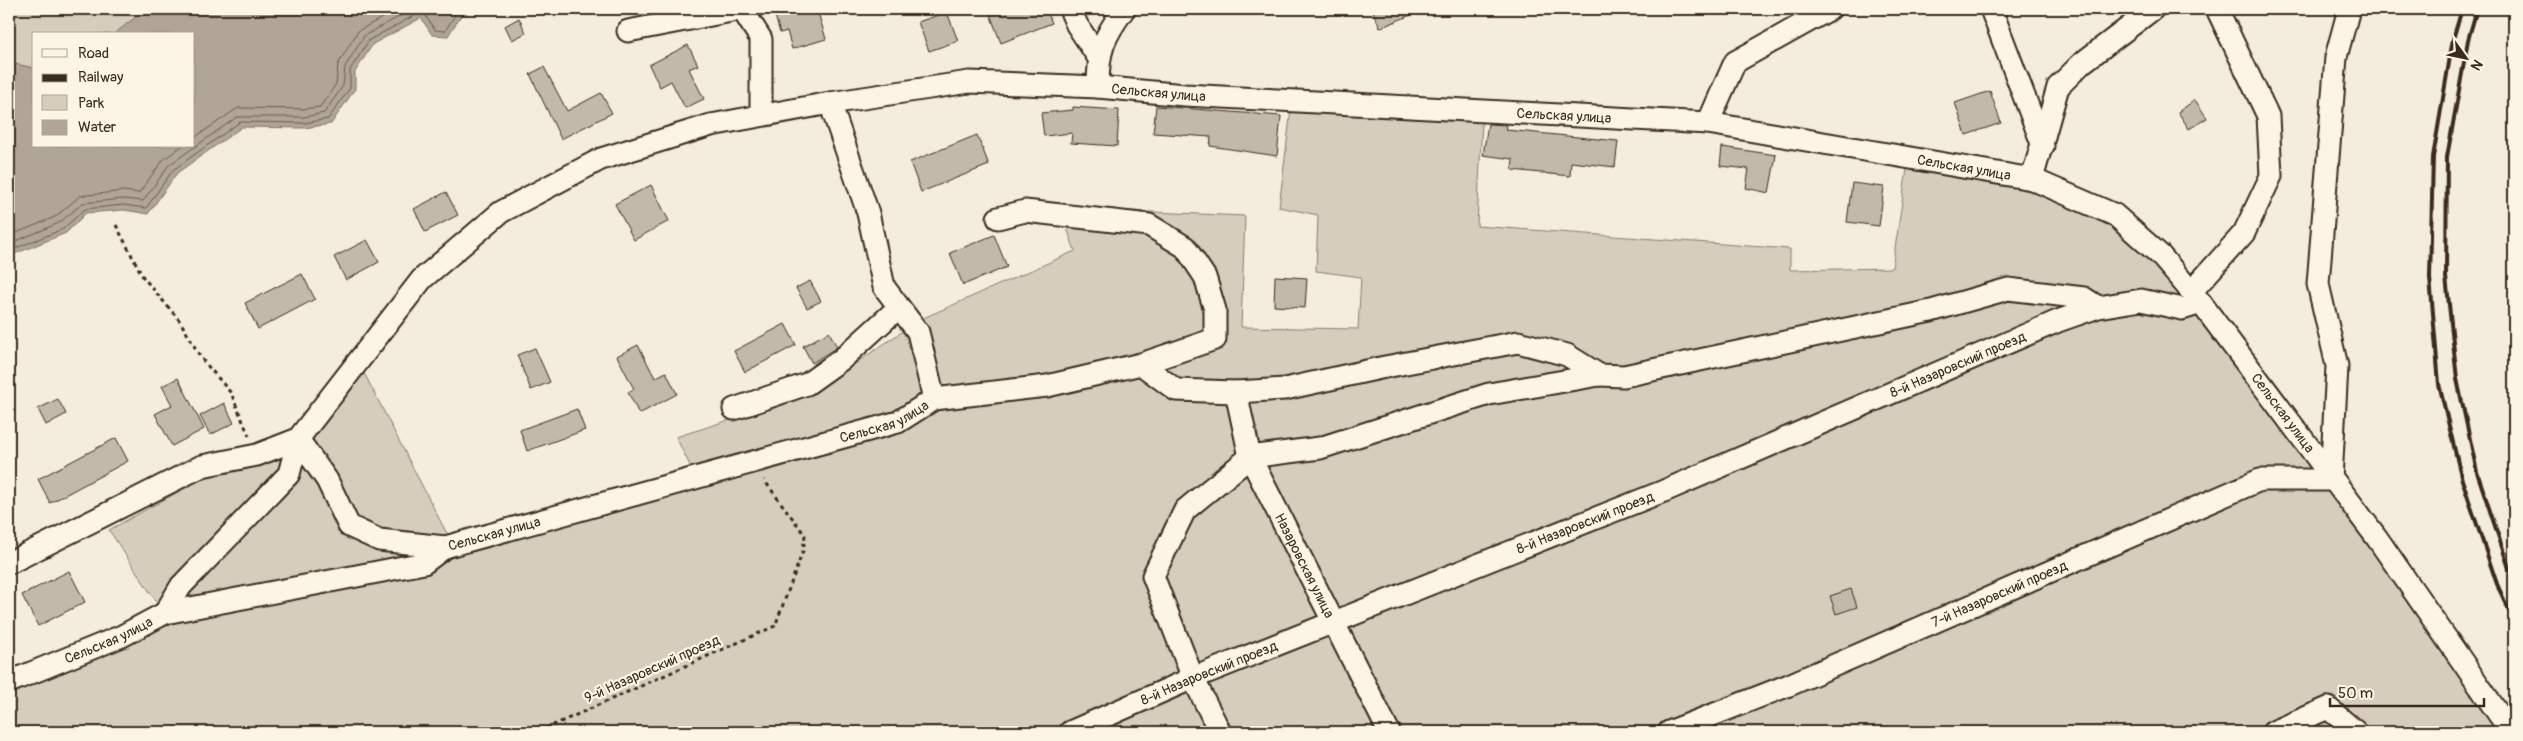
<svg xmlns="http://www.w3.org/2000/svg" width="2523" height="741" viewBox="0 0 2523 741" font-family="Pangolin,sans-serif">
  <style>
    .green { fill: #d6cdbd; stroke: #887c6e }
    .water { fill: #b0a596; stroke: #817466 }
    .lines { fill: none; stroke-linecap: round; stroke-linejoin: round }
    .shore { stroke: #6a5b4e; stroke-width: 1 }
    .building { fill: #c3b9aa; stroke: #3b2a1e }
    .minor-casing { stroke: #3b2a1e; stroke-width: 25 }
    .path { stroke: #3b2a1e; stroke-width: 3; stroke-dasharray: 4 4; stroke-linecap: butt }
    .minor { stroke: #fcf5e5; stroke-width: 21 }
    .rail { stroke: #3b2a1e; stroke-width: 4 }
    .labels { text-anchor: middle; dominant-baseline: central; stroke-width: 4.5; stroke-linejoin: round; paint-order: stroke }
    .street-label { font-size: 14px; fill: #3b2a1e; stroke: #fcf5e5 }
  </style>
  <rect width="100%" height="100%" fill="#f4eddd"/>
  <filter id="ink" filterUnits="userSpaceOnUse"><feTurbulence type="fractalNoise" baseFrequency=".02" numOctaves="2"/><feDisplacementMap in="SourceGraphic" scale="10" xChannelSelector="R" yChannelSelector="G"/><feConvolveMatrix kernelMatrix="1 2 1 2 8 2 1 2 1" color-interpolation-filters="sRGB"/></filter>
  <g filter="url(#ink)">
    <g class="green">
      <path d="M9,9h137l-32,25h-80v34l-19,-4 -6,2z"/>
      <path d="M1291,109l191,11 -5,106 313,23v21l102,-2 15,-99 131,23 59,25 57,44 27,33 256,344 61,94h-2489v-42l160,-69 -60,-91 98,-54 53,-13 50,-21 52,-73 84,163 19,19 233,-69 -22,-45 135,-43 108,-74 156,-69 -15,-43 185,8 -4,111 117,2 3,-52 -45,-6 2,-56 -39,-8z"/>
    </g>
    <path class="water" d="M146,9h319l-17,27 -16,-1 -11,-17 -48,26 -18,28v17l-24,35 -27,4 -62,-1 -65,46 -29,41 -24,-4 -38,3 -20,20 -54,22 -3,3v-192l6,-2 19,4v78h160v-112h-80z"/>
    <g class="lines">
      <g class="shore">
        <path d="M194,138l44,-30 65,1 17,-2 16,-23 2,-20 20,-33 40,-22"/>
        <path d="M9,236l46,-19 25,-21 43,-5 16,2 24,-33 19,-14"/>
        <path d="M9,244l50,-21 24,-20 40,-4 20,2 26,-36 68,-48h67l20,-4 19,-27 2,-19 19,-31 49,-27"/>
        <path d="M9,251l54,-22 22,-20 38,-4 23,3 27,-38 67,-48 64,1 24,-4 22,-31v-18l19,-30 50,-27 6,2 10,15 10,1 14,-22"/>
      </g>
    </g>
    <g class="building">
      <path d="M773,9h44l9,30 -34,10 -5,-18 -7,2z"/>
      <path d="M988,9h58l6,14 -51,20z"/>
      <path d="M1372,9h53l-45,19z"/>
      <path d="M947,12l11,29 -29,10 -11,-29z"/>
      <path d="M519,18l7,15 -14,7 -7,-14z"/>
      <path d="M688,45l10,20 -9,4 15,30 -19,9 -14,-27 -11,6 -11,-22z"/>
      <path d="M544,67l23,44 34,-18 11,20 -51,26 -31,-65z"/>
      <path d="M1990,91l11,32 -35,12 -11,-32z"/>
      <path d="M2195,100l12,18 -18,11 -11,-17z"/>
      <path d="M1156,106l125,10 -4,40 -67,-10 1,-9 -58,-4z"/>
      <path d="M1073,107l46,3 -2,36 -46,-3 1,-10 -28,3 -3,-23 32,-3z"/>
      <path d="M1488,124l19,1 -1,5 112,11 -3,26 -44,-5 -1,14 -58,-6 1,-11 -30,-4z"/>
      <path d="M977,135l12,30 -68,27 -11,-30z"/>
      <path d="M1722,147l54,8 -7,38 -23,-5 3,-19 -29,-3z"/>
      <path d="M1852,183l32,4 -5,39 -32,-4z"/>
      <path d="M651,185l18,36 -35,19 -19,-36z"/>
      <path d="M446,192l12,23 -33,17 -11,-23z"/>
      <path d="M994,235l13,32 -44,18 -13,-32z"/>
      <path d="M367,240l12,22 -33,18 -12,-23z"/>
      <path d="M302,274l13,25 -57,30 -13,-26z"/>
      <path d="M1275,276l32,2 -2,30 -31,-2z"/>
      <path d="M810,281l11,20 -14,7 -11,-20z"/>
      <path d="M785,324l11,21 -51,27 -11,-21z"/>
      <path d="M829,332l8,15 -25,16 -9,-17z"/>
      <path d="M638,345l17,33 11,-6 11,22 -38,20 -11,-22 6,-3 -17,-33z"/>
      <path d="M535,348l15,34 -19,8 -14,-35z"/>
      <path d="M178,378l26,51 -32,17 -17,-32 17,-9 -10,-19z"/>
      <path d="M58,399l8,15 -20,11 -8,-16z"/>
      <path d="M224,403l10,20 -24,12 -10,-19z"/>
      <path d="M577,409l8,21 -58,21 -7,-21z"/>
      <path d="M116,438l12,23 -78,42 -12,-24z"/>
      <path d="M69,571l16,31 -47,24 -16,-31z"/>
      <path d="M1851,589l6,18 -21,7 -6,-18z"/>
    </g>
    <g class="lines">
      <g class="minor-casing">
        <g id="minor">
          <path d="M1070,9l7,16 21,32"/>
          <path d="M1991,9l52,137"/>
          <path d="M628,31l114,-22 19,30v76"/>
          <path d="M1098,87c0,-36 5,-49 26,-78"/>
          <path d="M1708,123l27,-61 95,-53"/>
          <path d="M2032,179l26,-92 24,-24 71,-54"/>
          <path d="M2191,292l53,-59 27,-57 -3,-60 -51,-107"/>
          <path d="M1141,364l35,26 60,2 49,-3 100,-22 133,-25 49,13 32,20 25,1 307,-65 77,-22 76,9 14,9 43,-7 41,9 19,-6"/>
          <path id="s1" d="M1236,392l14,65 139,275"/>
          <path d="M934,399l113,-13 94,-22 74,-25v-29l-10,-33 -20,-30 -36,-22 -124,-14 -27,7"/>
          <path d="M734,409l73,-25 35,-25 56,-51"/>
          <path d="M298,439l29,41 22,46 30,14 66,7"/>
          <path id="s2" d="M9,563l193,-97 55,-11 41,-16 124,-160 79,-67 100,-53 110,-34 119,-22 139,-21 129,5 87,8 523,28 324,56 83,36 45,40 41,48 176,235 134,194"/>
          <path d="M165,613l16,-27 108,-112 9,-35"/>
          <path id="s3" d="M9,682l113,-46 43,-23 259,-50 21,-16 453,-125 36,-23 -16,-67 -34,-45 -16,-74 -38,-110"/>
          <path id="s4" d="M1070,732l123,-54 471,-187 394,-170 40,-14"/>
          <path d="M1220,732l-27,-54 -40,-102 32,-66 65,-53 70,-9 169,-54 110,-19"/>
          <path id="s5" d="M1669,732l120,-47 471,-205h71l6,-114 -19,-82 18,-227 13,-48"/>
          <path d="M2273,732l55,-24 28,24"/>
        </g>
      </g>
      <g class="path">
        <path d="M116,225l27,52 37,44 21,37 30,35 18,43"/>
        <path d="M538,732l237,-106 28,-75 2,-16 -41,-55"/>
      </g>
      <use href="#minor" class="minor"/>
      <g class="rail">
        <path d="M2462,9l-9,30 -20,118 -3,121 9,106 23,96 35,104 17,38"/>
        <path d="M2477,9l-9,31 -21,117 -1,120 11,102 20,93 37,111"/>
      </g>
    </g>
  </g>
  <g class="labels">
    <g class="street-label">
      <text stroke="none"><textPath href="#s2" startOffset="1302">Сельская улица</textPath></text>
      <text stroke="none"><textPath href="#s2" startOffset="1708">Сельская улица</textPath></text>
      <text stroke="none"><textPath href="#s2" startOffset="2112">Сельская улица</textPath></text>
      <text stroke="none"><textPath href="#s4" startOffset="961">8-й Назаровский проезд</textPath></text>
      <text stroke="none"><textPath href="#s2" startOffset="2532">Сельская улица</textPath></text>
      <text stroke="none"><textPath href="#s3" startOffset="918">Сельская улица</textPath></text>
      <text stroke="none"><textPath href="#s4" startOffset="556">8-й Назаровский проезд</textPath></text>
      <text stroke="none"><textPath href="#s3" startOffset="512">Сельская улица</textPath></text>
      <text stroke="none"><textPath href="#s1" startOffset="188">Назаровская улица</textPath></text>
      <text stroke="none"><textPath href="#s5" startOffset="358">7-й Назаровский проезд</textPath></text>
      <text stroke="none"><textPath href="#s3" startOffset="108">Сельская улица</textPath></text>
      <text transform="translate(652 669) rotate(-24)">9-й Назаровский проезд</text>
      <text stroke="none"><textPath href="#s4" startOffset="151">8-й Назаровский проезд</textPath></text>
    </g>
  </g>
  <rect width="2523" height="741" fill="none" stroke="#fcf5e5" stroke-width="30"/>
  <rect x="15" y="15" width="2493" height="711" fill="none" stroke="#3b2a1e" stroke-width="2" filter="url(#ink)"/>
  <rect x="32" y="32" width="162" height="115" fill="#fcf5e5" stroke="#afa495"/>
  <rect x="42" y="49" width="25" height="8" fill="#fcf5e5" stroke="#afa495"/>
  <text x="78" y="58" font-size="15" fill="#3b2a1e">Road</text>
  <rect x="42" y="74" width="25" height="8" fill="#3b2a1e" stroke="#afa495"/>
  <text x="78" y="82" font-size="15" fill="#3b2a1e">Railway</text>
  <rect x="42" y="95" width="25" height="15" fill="#d6cdbd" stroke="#afa495"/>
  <text x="78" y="108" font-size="15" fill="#3b2a1e">Park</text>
  <rect x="42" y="120" width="25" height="15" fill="#b0a596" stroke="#afa495"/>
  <text x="78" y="132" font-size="15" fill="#3b2a1e">Water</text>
  <g transform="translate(2466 58) rotate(123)" stroke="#fcf5e5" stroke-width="4" paint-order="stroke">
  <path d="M0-4L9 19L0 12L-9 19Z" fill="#3b2a1e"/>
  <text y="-8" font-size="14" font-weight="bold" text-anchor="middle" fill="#3b2a1e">N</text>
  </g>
  <path d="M2330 698v8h154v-8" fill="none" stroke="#3b2a1e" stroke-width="2.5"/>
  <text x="2338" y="698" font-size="15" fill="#3b2a1e" stroke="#fcf5e5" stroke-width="4" paint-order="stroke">50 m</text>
</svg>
